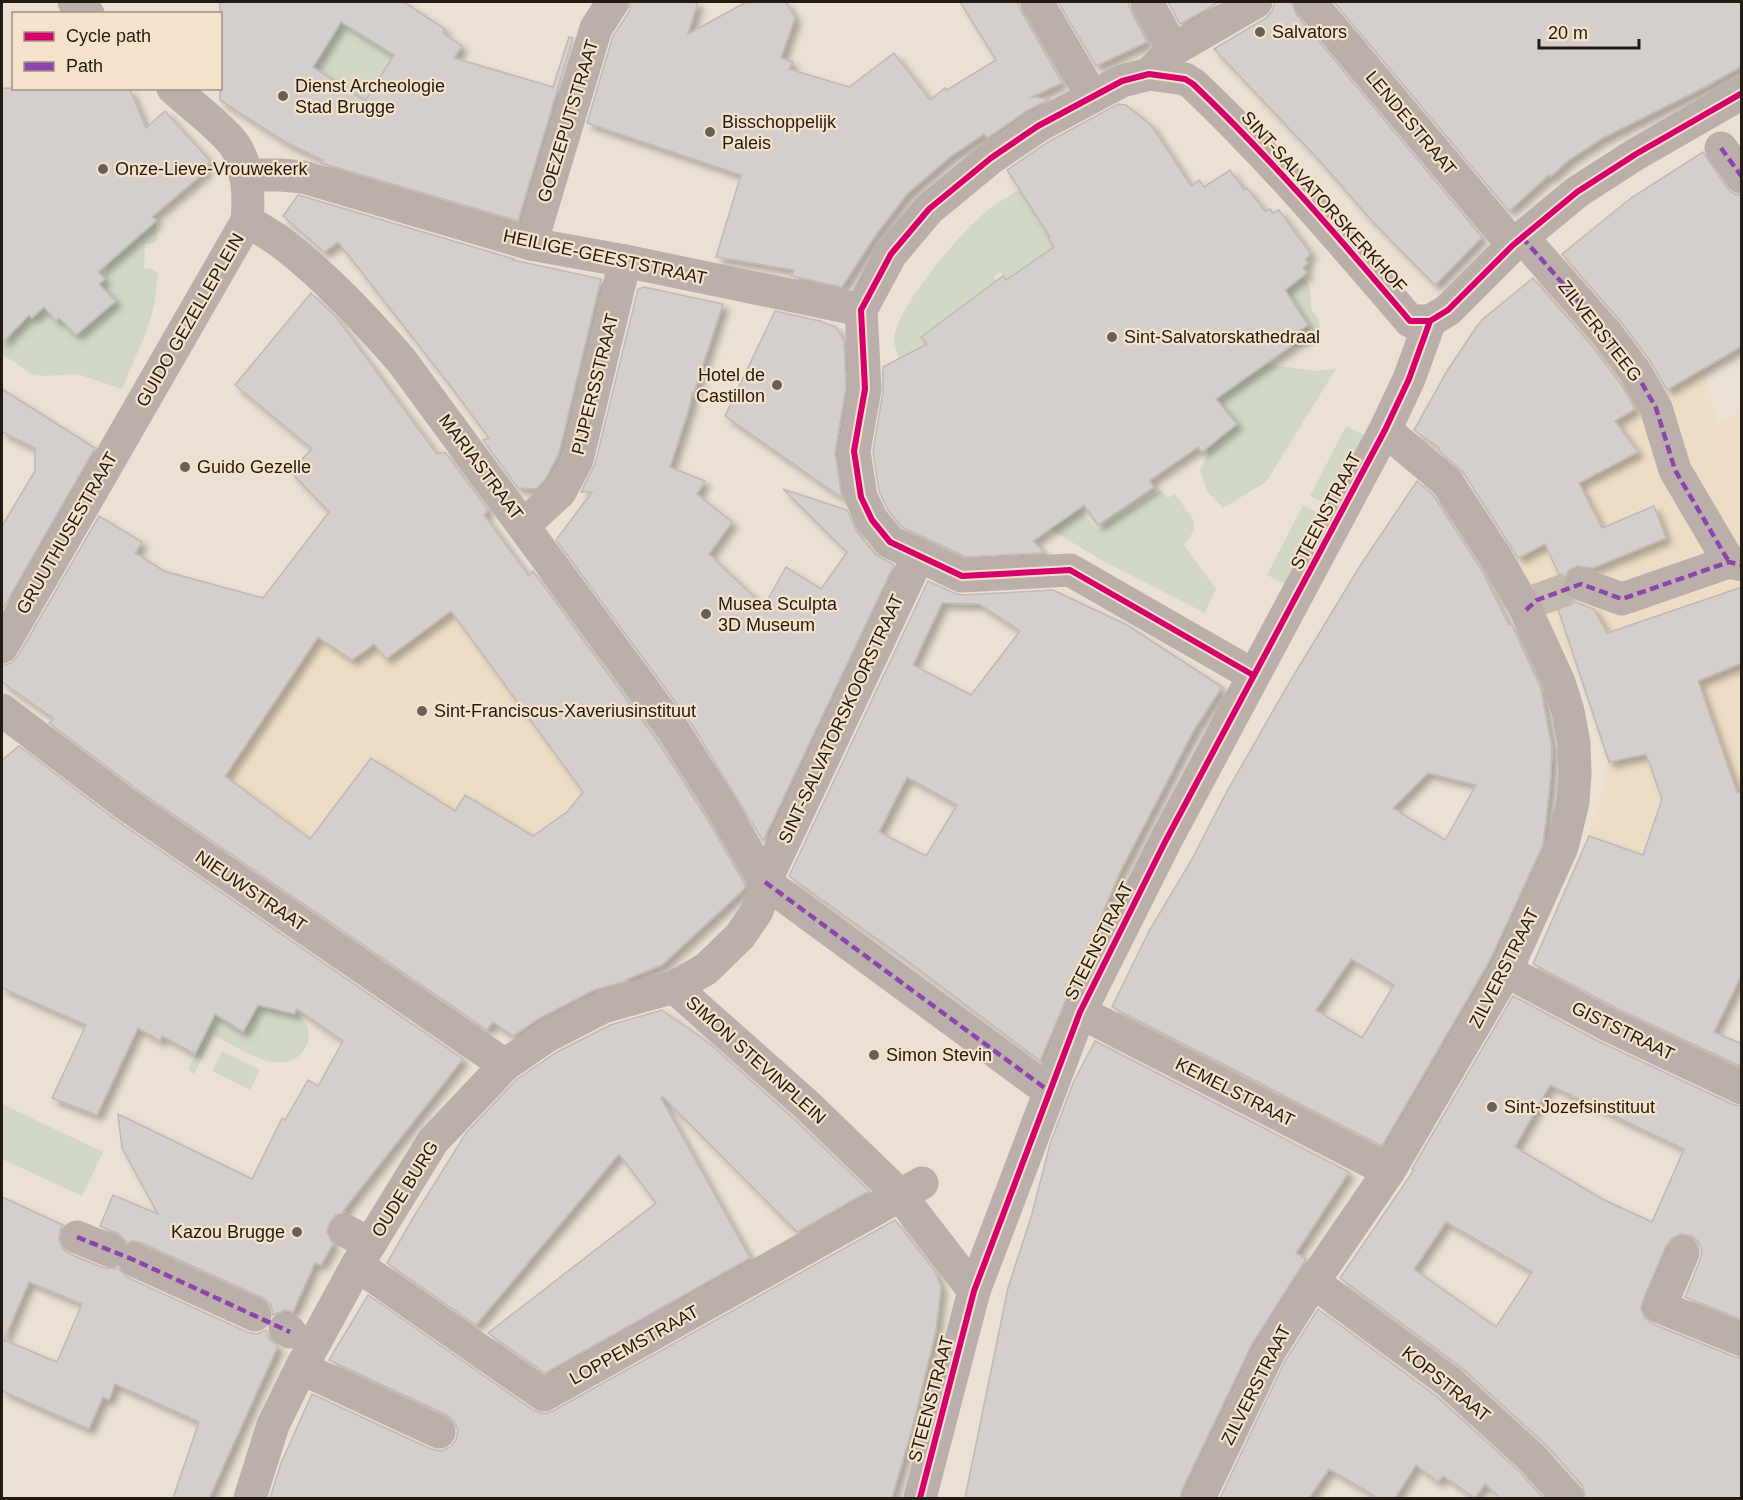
<svg xmlns="http://www.w3.org/2000/svg" width="1743" height="1500" viewBox="0 0 1743 1500" font-family="Arial,sans-serif">
  <style>
    .built { fill: #edddc6 }
    .green { fill: #d1d9c6 }
    .building { fill: #d4cecd; stroke: #bfb9b8; stroke-width: 1.5; fill-rule: evenodd; filter: url(#shadow) }
    .lines { fill: none; stroke-linecap: round; stroke-linejoin: round }
    .minor-tunnel { stroke: #c2b9ad; stroke-width: 33; stroke-dasharray: 33 16; stroke-linecap: butt }
    .minor { stroke: #bbafab; stroke-width: 33 }
    .quiet { stroke: #8e44ad; stroke-width: 4.5; stroke-dasharray: 9 4.5; stroke-linecap: butt }
    .cycleway-casing { stroke: #f4e3ca; stroke-width: 10 }
    .cycleway { stroke: #d6006c; stroke-width: 6 }
    .poi-dot { fill: #686057; stroke: #f4e3ca; stroke-width: 2 }
    .labels { text-anchor: middle; dominant-baseline: central; stroke-width: 4.5; stroke-linejoin: round; paint-order: stroke }
    .poi-label { font-size: 18px; fill: #221b13; stroke: #f4e3ca; text-anchor: start }
    .street-label { font-size: 18px; fill: #221b13; stroke: #f4e3ca }
  </style>
  <defs>
    <filter id="shadow"><feDropShadow dx="5.5" dy="5.5" stdDeviation="3" flood-color="#0004"/></filter>
  </defs>
  <rect width="100%" height="100%" fill="#eae1d4"/>
  <g class="built">
    <path d="M1576,242l65,74 63,52 14,57 23,-14v576l-32,-16 -131,-105 21,-63 10,-41 -27,-81 -85,-154 114,-61 -116,-156z"/>
    <path d="M380,376l132,177 132,419 -39,17 -27,-27 -73,68 -42,-25 -276,-192 74,-212 68,-88 -39,-42 23,-22 -6,-5z"/>
  </g>
  <g class="green">
    <path d="M341,22l53,33 -28,43 8,6 -4,7 -76,-42z"/>
    <path d="M1019,189l13,20 22,25 -6,4 6,9 -48,33 -5,-8 -7,4 3,5 -75,56 4,6 -21,15 -6,1c-2,-6 -4,-12 -5,-18 -1,-30 64,-105 87,-125 11,-10 25,-18 38,-27z"/>
    <path d="M154,214l4,25 -6,5h-7l-1,24 9,1 5,5 -4,32 -7,24 -25,59 -45,-15 -32,2 -13,-2 -30,-20v-24l5,-1 20,-17 5,6 12,-11 12,14 4,-4 20,15 33,-28v-6l-12,-9 2,-3 -3,-3c7,-6 6,-13 9,-21 10,-21 27,-36 45,-48z"/>
    <path d="M1297,271c4,5 10,10 12,15 2,8 1,16 3,24 2,5 6,6 7,12 9,24 -8,30 -28,24l11,-8 -23,-45z"/>
    <path d="M1265,364l49,7 22,-2 -70,113 -43,26 -16,-17 -7,-20 9,-20 -5,-8 33,-19 -7,-4 -20,-28z"/>
    <path d="M1346,426l18,9 -36,70 -18,-9z"/>
    <path d="M1161,490l6,8 8,-4 18,25 2,10 -11,16 32,44 -11,24 -102,-52 -53,-32 30,-19 17,20z"/>
    <path d="M1303,505l19,10 -36,70 -19,-10z"/>
    <path d="M265,994c6,5 35,22 38,25 11,15 5,36 -13,42 -7,2 -16,1 -23,0 -16,-4 -39,-19 -54,-26l-19,39 -6,-4 27,-56 28,17z"/>
    <path d="M222,1051l38,19 -10,20 -38,-19z"/>
    <path d="M2,1104l101,48 -21,44 -80,-37z"/>
  </g>
  <g class="building">
    <path d="M220,2h184l41,27 -2,4 19,13 -8,12 99,29 16,-50 4,1 -55,183 -197,-58 2,-3 -36,-17 -67,-43zM341,22l53,33 -29,46 -52,-34z"/>
    <path d="M631,2h67l-10,32 58,-32h40l9,16 -14,40 12,4 -4,7 60,18 45,-34 36,47 15,-12 2,2 49,-30 -36,-58h58l3,9 41,72 -30,14 18,2 -22,11 -41,28 -3,-4 -34,23 -43,37 -32,42 -33,51 -51,-11 3,-6 -78,-13 25,-82 -154,-52 26,-87 16,-24z"/>
    <path d="M1058,2h70l3,9 16,31 -51,24z"/>
    <path d="M1168,2h51l-39,22z"/>
    <path d="M1275,2h17l4,12 186,223 -47,48 -61,-62 -56,-64 -104,-110 52,-31 6,-7z"/>
    <path d="M1334,2h408v64l-37,21 -104,52 -32,21 -19,17 -1,-2 -40,36z"/>
    <path d="M2,88l128,2 16,38 19,-17 46,51 -7,5 2,4 -54,46 5,3 -59,52 7,7 -6,5 17,17 -40,34 -17,-17 -3,3 -12,-14 -12,11 -3,-3 -27,28z"/>
    <path d="M1118,104l8,1 25,20 40,61 8,-6 5,7 26,-17 14,20 3,-2 18,23 5,-2 3,4 6,-3 32,44 -6,5 3,4 -5,4 4,6 -22,17 23,35 -10,7 4,6 -86,61 21,25 -35,28 -4,-5 -49,34 5,6 -56,38 -14,-20 -51,36 12,12 -79,4 -64,-30 -14,-17 -9,-19 -6,-40 10,-59v-25l44,-23 -6,-7 82,-61 3,4 48,-33 -6,-9 2,-1 -43,-67 41,-28z"/>
    <path d="M1703,152l24,36 7,6 8,1v151l-75,44 -16,-28 -29,-39 -60,-69 69,-56z"/>
    <path d="M298,195l216,64 -1,1 88,19 -42,174 -14,27 -9,9 -18,-1 -35,-48 6,-2 -37,-50 -114,-146 -14,10 -41,-36z"/>
    <path d="M1533,278l59,68 28,37 15,26 -20,12 23,31 -59,31 23,45 52,-22 12,32 -73,30 -16,-2 -8,4 -7,11 -17,-37 -27,14 -55,-86 -25,-22 1,-2 -25,-18 33,-59 30,-45 6,-7z"/>
    <path d="M644,287l79,17 -30,91 -1,-2 -2,13 -20,61 35,14 -8,13 35,28 -23,32 55,52 22,-39 35,22 26,-37 -64,-63 64,21 10,22 18,22 19,11 -131,276 -72,-118 -135,-183 36,-48h-11l14,-28 43,-175z"/>
    <path d="M311,293l25,24 101,137 8,-2 43,58 -4,5 45,61 4,-5 127,174 46,72 39,68 -1,4 -82,76 -37,15 2,1 -33,9 -56,29 -25,17 -20,-14 -6,8 -352,-242 -86,-65 5,-4 -52,-37v-16l9,-3 7,-7 81,-140 43,26 -7,11 29,18 99,27 66,-86 -39,-41 22,-22 -77,-64zM451,611l132,181 -15,19 -35,25 -68,-41 -10,16 -84,-53 -61,81 -85,-63 93,-139 34,23 22,-16 12,15z"/>
    <path d="M775,311l45,10 16,6 8,14 2,47 -11,65 7,45 -117,-82z"/>
    <path d="M2,389l93,59 -93,162v-84l33,-55v-23l-33,-16z"/>
    <path d="M1417,481l16,14 48,74 28,56 2,-2 30,66 11,60 -2,36 -7,60 -54,117 -107,184 -270,-139 37,-76 42,-70 35,-68 63,-110 71,-117zM1428,773l48,12 -31,55 -52,-32zM1351,959l43,26 -32,53 -46,-28z"/>
    <path d="M928,581l26,12 8,2 91,-5 74,35 95,62 -28,43 -74,142 -80,189 -135,-102 -116,-83zM942,603l37,1 41,27 -49,64 -58,-30zM907,777l50,28 -31,51 -47,-24z"/>
    <path d="M1742,587v76l-44,18 39,111h5v182l-28,58 28,12v23l-128,-60 -81,-43 56,-128 54,19 19,-56 -16,-45 -37,8 -54,-162 11,-6 9,8 19,7 13,24z"/>
    <path d="M19,746l94,72 350,241 -120,152 2,1 -9,3 -6,7 -3,10 6,12 -12,21 -6,-2 -22,49 -8,-2 -12,5 -2,-10 -8,-7 -121,-55 -9,-2 -6,2 -8,-9 -19,-8 13,-31 45,19 -36,-66 -4,-34 134,65 30,-61 3,2 23,-40 10,6 25,-45 -46,-32 -3,5 -36,-9 -15,27 -28,-18 -20,40 -33,-18 -2,5 -22,-13 -41,87 -45,-17 34,-73 -84,-37v-228z"/>
    <path d="M1513,996l85,45 136,64 8,1v214l-57,-23 15,-37 2,-9 -4,-10 -7,-5 -10,-2 -9,4 -6,8 -23,54 -2,9 4,9 8,6 82,33 7,1v140h-156l-4,-13 -35,-39 -86,-79 -121,-89 74,-108 -2,-1zM1550,1085l134,64 -32,73 -50,-23 -87,-52zM1446,1222l86,50 -36,55 -82,-58z"/>
    <path d="M662,1010l47,33 86,77 74,71 -72,41 -134,-135 -2,1 89,160 -205,115 -57,-40 168,-130 -37,-49 -143,171 -89,-62 26,-45 53,-85 51,-54 40,-27 53,-27z"/>
    <path d="M1095,1041l254,131 -53,81 10,6 -54,85 -70,146 -2,8h-215l43,-210 24,-74 18,-70 23,-61z"/>
    <path d="M2,1197l61,28 -3,5 -1,10 4,9 7,5 34,14h14l8,9 121,55 10,2 9,-4 3,9 9,7 -69,152h-36l26,-76 -84,-38 -6,16 -6,-3 -14,32 -87,-38zM29,1282l53,22 -25,58 -53,-22z"/>
    <path d="M895,1220l40,51 6,16 -5,43 -24,99 -20,69h-622l11,-35 31,-69 119,55 10,2 9,-4 6,-7 2,-10 -4,-9 -7,-6 -118,-55 39,-65 165,115 11,4 9,-3z"/>
    <path d="M1318,1309l118,87 84,76 23,26h-43l-15,-14 -10,14 -32,-22 -5,6 -22,-17 -21,33h-17l-49,-29 -20,29h-89l65,-137z"/>
  </g>
  <g class="lines">
    <path class="minor-tunnel" d="M1537,600l44,-16"/>
    <g class="minor">
      <path d="M74,2l14,12"/>
      <path d="M1037,2l55,94"/>
      <path d="M1147,2l26,48"/>
      <path d="M1310,2l203,243"/>
      <path d="M1149,74l24,-24 83,-48"/>
      <path d="M1721,148l21,29"/>
      <path d="M245,175h36l22,2 228,67 94,17 236,49"/>
      <path d="M247,221c11,7 24,14 35,22 44,34 82,75 119,117l275,374 46,73 43,75 284,209"/>
      <path d="M1522,237l85,97 29,39 20,35 19,62 54,92"/>
      <path d="M531,244l65,-216 17,-26"/>
      <path d="M524,525l36,-33 17,-32 48,-199"/>
      <path d="M1581,584l41,15 107,-37 13,3"/>
      <path d="M2,647l245,-426c2,-25 2,-57 -14,-78 -14,-18 -43,-39 -60,-55"/>
      <path d="M1253,675l-183,-105 -108,6 -72,-34 -18,-22 -11,-23 -7,-46 11,-62 -4,-79 30,-56 38,-45 62,-51 47,-32 84,-45 27,-7 36,5 8,5c78,74 147,155 217,237h20"/>
      <path d="M2,710l122,93 381,262"/>
      <path d="M1506,971l100,53 136,64"/>
      <path d="M674,987l134,119 92,89 74,96"/>
      <path d="M1080,1012l309,159"/>
      <path d="M346,1231l24,13"/>
      <path d="M77,1237l34,14"/>
      <path d="M1683,1253l-23,54 82,33"/>
      <path d="M134,1260l121,55"/>
      <path d="M357,1265l187,130 378,-212"/>
      <path d="M1313,1282l135,99 85,78 35,39"/>
      <path d="M285,1329l5,3"/>
      <path d="M301,1368l138,64"/>
      <path d="M250,1498l23,-73 28,-57 56,-103 76,-124 72,-76 42,-29 56,-29 71,-20 32,-18 34,-33 17,-25 5,-14 3,-15 153,-325"/>
      <path d="M920,1498l54,-207 106,-279 85,-170 220,-412 24,-51 21,-58 18,-11 65,-65 64,-53 59,-38 106,-61"/>
      <path d="M1199,1498l70,-146 44,-70 76,-111 117,-200 56,-124 11,-45 2,-28 -1,-31 -6,-32 -9,-29 -33,-72 -29,-51 -50,-77 -62,-52"/>
    </g>
    <g class="quiet">
      <path d="M1721,148l21,29"/>
      <path d="M1522,237l85,97 29,39 20,35 19,62 54,92"/>
      <path d="M1526,610l11,-10 44,-16 41,15 107,-37 13,3"/>
      <path d="M765,882l284,209"/>
      <path d="M77,1237l57,23 156,72"/>
    </g>
    <g class="cycleway-casing">
      <g id="cycleway">
        <path d="M1253,675l-183,-105 -108,6 -72,-34 -18,-22 -11,-23 -7,-46 11,-62 -4,-79 30,-56 38,-45 62,-51 47,-32 84,-45 27,-7 36,5 8,5c78,74 147,155 217,237h20"/>
        <path d="M920,1498l54,-207 106,-279 85,-170 220,-412 24,-51 21,-58 18,-11 65,-65 64,-53 59,-38 106,-61"/>
      </g>
    </g>
    <use href="#cycleway" class="cycleway"/>
  </g>
  <g class="poi-dot">
    <circle cx="1260" cy="32" r="6"/>
    <circle cx="283" cy="96" r="6"/>
    <circle cx="710" cy="132" r="6"/>
    <circle cx="103" cy="169" r="6"/>
    <circle cx="1112" cy="337" r="6"/>
    <circle cx="777" cy="385" r="6"/>
    <circle cx="185" cy="467" r="6"/>
    <circle cx="706" cy="614" r="6"/>
    <circle cx="422" cy="711" r="6"/>
    <circle cx="874" cy="1055" r="6"/>
    <circle cx="1492" cy="1107" r="6"/>
    <circle cx="297" cy="1232" r="6"/>
  </g>
  <g class="labels">
    <g class="poi-label">
      <text x="1272" y="32">Salvators</text>
      <text x="295" y="86">Dienst Archeologie<tspan x="295" dy="21">Stad Brugge</tspan></text>
      <text x="722" y="122">Bisschoppelijk<tspan x="722" dy="21">Paleis</tspan></text>
      <text x="115" y="169">Onze-Lieve-Vrouwekerk</text>
      <text x="1124" y="337">Sint-Salvatorskathedraal</text>
      <text x="765" y="375" text-anchor="end">Hotel de<tspan x="765" dy="21">Castillon</tspan></text>
      <text x="197" y="467">Guido Gezelle</text>
      <text x="718" y="604">Musea Sculpta<tspan x="718" dy="21">3D Museum</tspan></text>
      <text x="434" y="711">Sint-Franciscus-Xaveriusinstituut</text>
      <text x="886" y="1055">Simon Stevin</text>
      <text x="1504" y="1107">Sint-Jozefsinstituut</text>
      <text x="285" y="1232" text-anchor="end">Kazou Brugge</text>
    </g>
    <g class="street-label">
      <text transform="translate(568 121) rotate(-73)">GOEZEPUTSTRAAT</text>
      <text transform="translate(1411 123) rotate(50)">LENDESTRAAT</text>
      <text transform="translate(1324 202) rotate(48)">SINT-SALVATORSKERKHOF</text>
      <text transform="translate(605 257) rotate(12)">HEILIGE-GEESTSTRAAT</text>
      <text transform="translate(190 320) rotate(-60)">GUIDO GEZELLEPLEIN</text>
      <text transform="translate(1600 331) rotate(52)">ZILVERSTEEG</text>
      <text transform="translate(595 384) rotate(-76)">PIJPERSSTRAAT</text>
      <text transform="translate(481 467) rotate(53)">MARIASTRAAT</text>
      <text transform="translate(1326 511) rotate(-62)">STEENSTRAAT</text>
      <text transform="translate(67 533) rotate(-60)">GRUUTHUSESTRAAT</text>
      <text transform="translate(841 719) rotate(-65)">SINT-SALVATORSKOORSTRAAT</text>
      <text transform="translate(251 891) rotate(34)">NIEUWSTRAAT</text>
      <text transform="translate(1099 941) rotate(-63)">STEENSTRAAT</text>
      <text transform="translate(1504 968) rotate(-63)">ZILVERSTRAAT</text>
      <text transform="translate(1623 1031) rotate(26)">GISTSTRAAT</text>
      <text transform="translate(756 1060) rotate(42)">SIMON STEVINPLEIN</text>
      <text transform="translate(1235 1092) rotate(27)">KEMELSTRAAT</text>
      <text transform="translate(405 1189) rotate(-58)">OUDE BURG</text>
      <text transform="translate(634 1345) rotate(-29)">LOPPEMSTRAAT</text>
      <text transform="translate(1446 1384) rotate(39)">KOPSTRAAT</text>
      <text transform="translate(1256 1385) rotate(-63)">ZILVERSTRAAT</text>
      <text transform="translate(931 1399) rotate(-75)">STEENSTRAAT</text>
    </g>
  </g>
  <rect width="1743" height="1500" fill="none" stroke="#221b13" stroke-width="6"/>
  <rect x="12" y="12" width="210" height="78" fill="#f4e3ca" stroke="#a09381" stroke-width="1.5"/>
  <rect x="24" y="32" width="30" height="9" fill="#d6006c" stroke="#a09381" stroke-width="1.5"/>
  <text x="66" y="42" font-size="18" fill="#221b13">Cycle path</text>
  <rect x="24" y="62" width="30" height="9" fill="#8e44ad" stroke="#a09381" stroke-width="1.5"/>
  <text x="66" y="72" font-size="18" fill="#221b13">Path</text>
  <path d="M1539 39v9h100v-9" fill="none" stroke="#221b13" stroke-width="3"/>
  <text x="1548" y="39" font-size="18" fill="#221b13" stroke="#f4e3ca" stroke-width="4.5" paint-order="stroke">20 m</text>
</svg>
